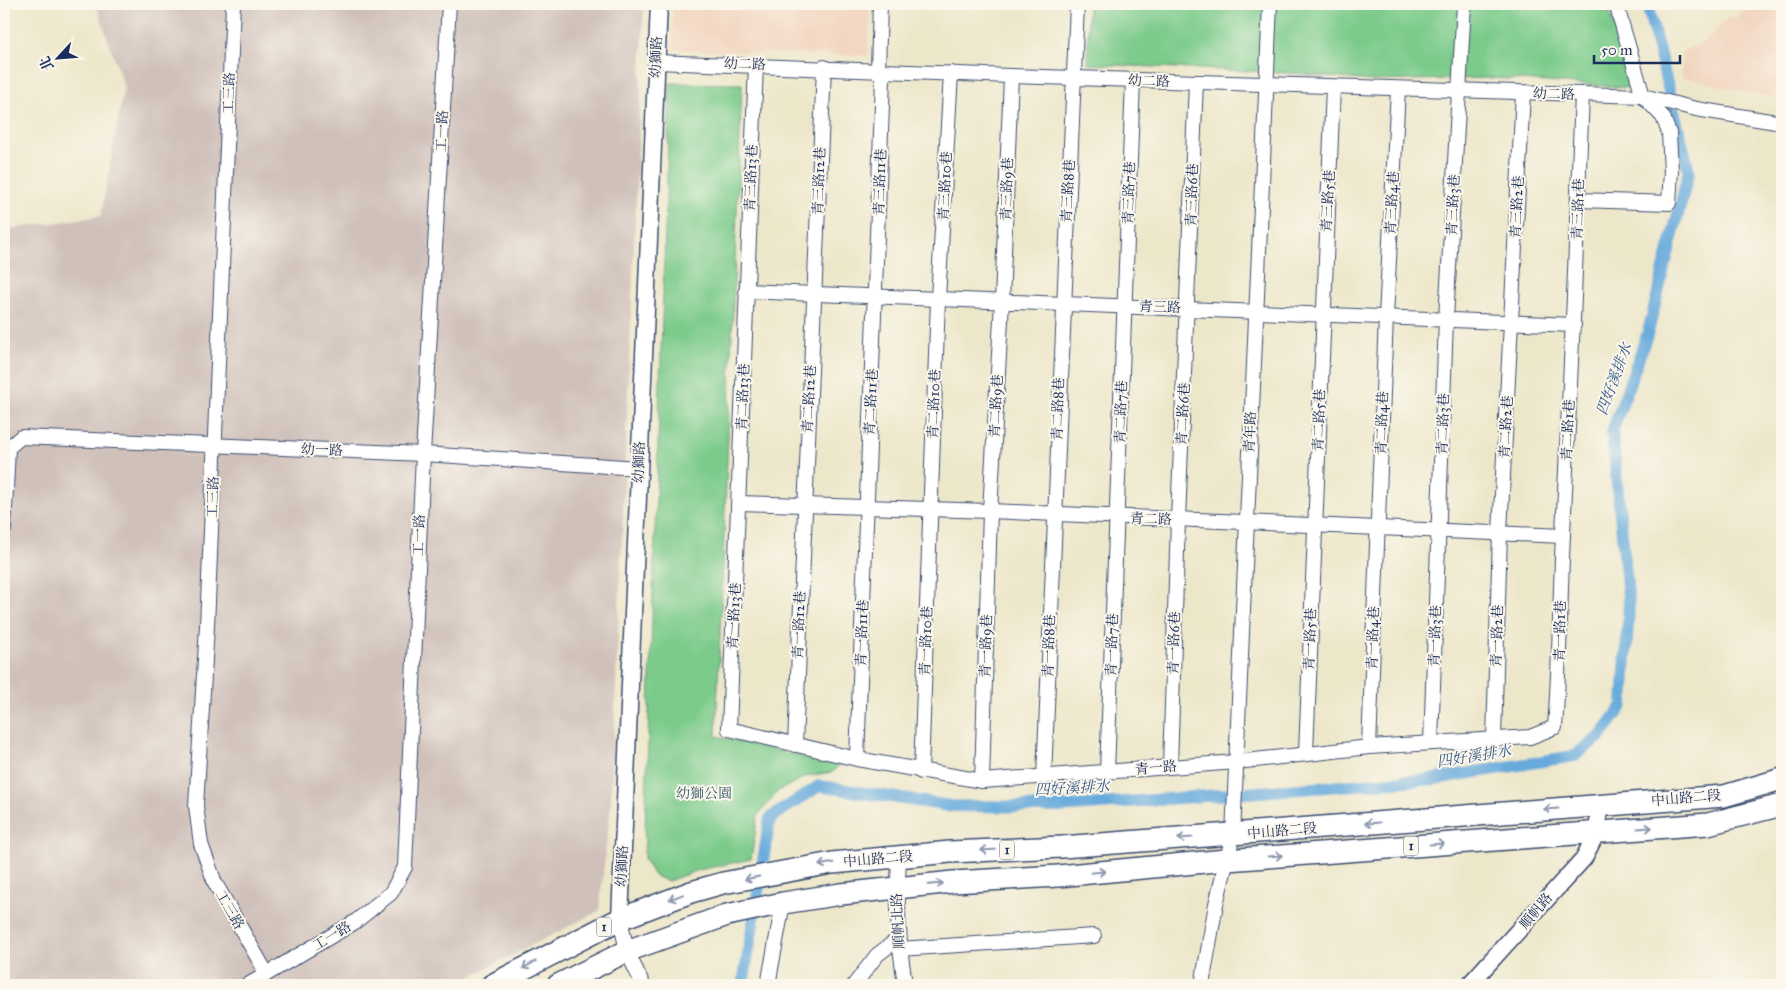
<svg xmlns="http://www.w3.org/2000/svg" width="1786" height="989" viewBox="0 0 1786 989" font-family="'IM FELL Great Primer','Noto Serif TC',serif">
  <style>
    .built { fill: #f2d4be }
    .industrial { fill: #cfc0ba }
    .green { fill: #7ccb8b; stroke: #4c7d74 }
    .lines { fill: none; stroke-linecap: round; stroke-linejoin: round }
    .canal { stroke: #68aadc; stroke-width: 12 }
    .minor-casing { stroke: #3a4b6e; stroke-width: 16 }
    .tertiary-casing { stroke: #3a4b6e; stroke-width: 19 }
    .primary-casing { stroke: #3a4b6e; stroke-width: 24 }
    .minor { stroke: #fff; stroke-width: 14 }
    .tertiary { stroke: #fff; stroke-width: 16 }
    .primary { stroke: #fff; stroke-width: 21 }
    .oneway { stroke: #8d97ae }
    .labels { text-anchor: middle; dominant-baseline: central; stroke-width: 4; stroke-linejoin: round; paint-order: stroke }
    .shield { fill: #fbf7ec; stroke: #5e6b89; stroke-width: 1 }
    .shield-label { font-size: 12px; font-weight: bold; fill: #1b2f5e }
    .street-label { font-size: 14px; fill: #1b2f5e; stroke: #fbf7ec }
    .park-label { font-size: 14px; fill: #385e6c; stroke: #fbf7ec }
    .water-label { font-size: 15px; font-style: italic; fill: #365a8a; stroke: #fbf7ec }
  </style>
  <rect width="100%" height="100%" fill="#fbf7ec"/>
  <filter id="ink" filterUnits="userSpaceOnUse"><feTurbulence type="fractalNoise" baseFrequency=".02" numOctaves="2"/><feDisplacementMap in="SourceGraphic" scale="10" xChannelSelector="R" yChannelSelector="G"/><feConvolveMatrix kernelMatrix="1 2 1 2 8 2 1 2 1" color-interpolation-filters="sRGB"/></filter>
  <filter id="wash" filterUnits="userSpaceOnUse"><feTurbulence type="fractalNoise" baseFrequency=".0096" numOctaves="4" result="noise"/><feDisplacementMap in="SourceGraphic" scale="20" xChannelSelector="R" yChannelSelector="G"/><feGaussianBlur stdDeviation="1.12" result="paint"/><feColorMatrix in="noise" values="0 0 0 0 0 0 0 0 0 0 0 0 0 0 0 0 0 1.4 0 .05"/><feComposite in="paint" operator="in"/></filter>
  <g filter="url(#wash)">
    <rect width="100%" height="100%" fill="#ede7ca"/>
    <g class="built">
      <path d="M673,4h197l-2,52 -197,-6z"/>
      <path d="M1743,4h39v71l-8,23 -92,-21 -1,-25 24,-11 24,-24 9,1z"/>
    </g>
    <path class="industrial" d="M96,4h548l-33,799 -12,108 -145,74h-450v-755l97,-14 23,-129z"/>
    <g class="green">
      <path d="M1088,4h519l26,84 -141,-10 -121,3 -81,-8 -202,-9z"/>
      <path d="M670,83l72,1 -26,652 123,29 -6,7 -26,4 -29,15 -20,24 -7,44 -52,11 -31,11 -14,-5 -10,-17z"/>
    </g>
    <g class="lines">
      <path class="canal" d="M743,985l27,-167 49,-32 131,20 109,1 375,-28 140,-23 27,-20 22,-31 6,-100 -17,-173 36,-100 41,-161 -42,-167"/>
    </g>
  </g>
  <g filter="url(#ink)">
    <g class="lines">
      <g class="minor-casing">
        <g id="minor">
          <path d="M233,4l-26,622 -11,180 5,38 14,39 52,91"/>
          <path d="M656,62l355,14 632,20 53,13 86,14"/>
          <path d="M756,65l-27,664 128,30 125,22 255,-19 132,-15 161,-10 25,-10c5,-65 5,-129 8,-193 7,-147 14,-293 19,-440"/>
          <path d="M1579,200l90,3 2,-32 -2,-38 -6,-16 -20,-21 -27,-92"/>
          <path d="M746,291l828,34"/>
          <path d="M739,503l251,8 573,25"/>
          <path d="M4,529l4,-81 13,-11 402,17 216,14"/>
          <path d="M1494,739l6,-207 23,-439"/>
          <path d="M1431,743l15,-424 18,-315"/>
          <path d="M795,745l29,-678"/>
          <path d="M1369,747l17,-430 12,-228"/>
          <path d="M1306,753l27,-666"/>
          <path d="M857,759l26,-680 -5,-9 2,-66"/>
          <path d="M1170,766l8,-246 18,-438"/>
          <path d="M921,772l17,-473 13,-226"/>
          <path d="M1107,772l26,-692"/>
          <path d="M1044,777l33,-773"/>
          <path d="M982,781l8,-270 12,-209 9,-226"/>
          <path d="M899,857c-3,43 -1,85 6,128"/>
          <path d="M620,919l7,32 16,34"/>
          <path d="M899,949l195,-13"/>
          <path d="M248,985l107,-63 36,-29 14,-26 18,-413 26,-450"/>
          <path d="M768,985l15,-82"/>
          <path d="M854,985l23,-30 21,-16"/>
          <path d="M1202,985l14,-81 17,-69 37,-831"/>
        </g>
      </g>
      <g class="tertiary-casing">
        <g id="tertiary">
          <path d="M620,919l39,-915"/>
          <path d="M1469,985l115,-127 13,-26 3,-27"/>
        </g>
      </g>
      <g class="primary-casing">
        <g id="primary">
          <path d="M492,985l128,-66 71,-27 32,-9 109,-20 118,-11 112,-5 662,-51 58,-17"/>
          <path d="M558,985l69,-34 100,-36 56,-12 58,-9 112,-12 105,-6 168,-16 482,-36 74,-19"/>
        </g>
      </g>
      <use href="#minor" class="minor"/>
      <use href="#tertiary" class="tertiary"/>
      <use href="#primary" class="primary"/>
    </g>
    <defs><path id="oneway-shaft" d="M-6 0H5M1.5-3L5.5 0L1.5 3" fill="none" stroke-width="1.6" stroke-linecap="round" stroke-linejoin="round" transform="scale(1.25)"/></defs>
    <g class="oneway">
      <use href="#oneway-shaft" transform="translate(1551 809) rotate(176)"/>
      <use href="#oneway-shaft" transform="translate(1372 823) rotate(176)"/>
      <use href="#oneway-shaft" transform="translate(1645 828) rotate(-4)"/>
      <use href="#oneway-shaft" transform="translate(1185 838) rotate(176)"/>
      <use href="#oneway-shaft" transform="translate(1437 844) rotate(-4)"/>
      <use href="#oneway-shaft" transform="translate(988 850) rotate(178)"/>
      <use href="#oneway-shaft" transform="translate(1275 856) rotate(-4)"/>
      <use href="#oneway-shaft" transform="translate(826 864) rotate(171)"/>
      <use href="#oneway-shaft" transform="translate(1098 872) rotate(-5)"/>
      <use href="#oneway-shaft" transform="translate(752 878) rotate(169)"/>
      <use href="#oneway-shaft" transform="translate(936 884) rotate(-5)"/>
      <use href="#oneway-shaft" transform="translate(676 897) rotate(159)"/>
      <use href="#oneway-shaft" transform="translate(529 965) rotate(151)"/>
    </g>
  </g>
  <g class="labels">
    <g class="shield">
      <rect x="1403.5" y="836.5" width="15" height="19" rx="4"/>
      <rect x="999.5" y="840.5" width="15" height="19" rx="4"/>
      <rect x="596.5" y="917.5" width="15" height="19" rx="4"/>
    </g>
    <g class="shield-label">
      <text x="1411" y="846">1</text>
      <text x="1007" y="850">1</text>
      <text x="604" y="927">1</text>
    </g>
    <g class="street-label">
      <text transform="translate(656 57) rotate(-87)">幼獅路</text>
      <text transform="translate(745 64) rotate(2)">幼二路</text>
      <text transform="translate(1149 81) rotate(2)">幼二路</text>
      <text transform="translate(229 93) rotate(-88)">工三路</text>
      <text transform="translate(1554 94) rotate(2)">幼二路</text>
      <text transform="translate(442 131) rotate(-87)">工一路</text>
      <text transform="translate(751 178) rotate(-88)">青三路13巷</text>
      <text transform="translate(819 181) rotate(-88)">青三路12巷</text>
      <text transform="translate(880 182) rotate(-88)">青三路11巷</text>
      <text transform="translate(945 186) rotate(-87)">青三路10巷</text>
      <text transform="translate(1007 189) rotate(-88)">青三路9巷</text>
      <text transform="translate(1068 191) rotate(-87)">青三路8巷</text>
      <text transform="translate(1129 193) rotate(-88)">青三路7巷</text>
      <text transform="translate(1192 195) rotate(-88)">青三路6巷</text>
      <text transform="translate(1328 201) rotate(-87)">青三路5巷</text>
      <text transform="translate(1392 203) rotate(-87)">青三路4巷</text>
      <text transform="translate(1453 205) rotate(-87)">青三路3巷</text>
      <text transform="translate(1517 207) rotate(-87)">青三路2巷</text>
      <text transform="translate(1578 209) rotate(-88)">青三路1巷</text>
      <text transform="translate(1160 307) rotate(2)">青三路</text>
      <text transform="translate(743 397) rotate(-88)">青二路13巷</text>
      <text transform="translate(809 399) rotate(-87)">青二路12巷</text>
      <text transform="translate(871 402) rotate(-87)">青二路11巷</text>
      <text transform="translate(934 404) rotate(-88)">青二路10巷</text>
      <text transform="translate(996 406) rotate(-87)">青二路9巷</text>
      <text transform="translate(1058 409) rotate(-88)">青二路8巷</text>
      <text transform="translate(1121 412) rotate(-88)">青二路7巷</text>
      <text transform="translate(1183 414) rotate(-87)">青二路6巷</text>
      <text transform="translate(1319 420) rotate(-88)">青二路5巷</text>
      <text transform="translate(1382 423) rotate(-88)">青二路4巷</text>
      <text transform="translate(1443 424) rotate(-88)">青二路3巷</text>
      <text transform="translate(1506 427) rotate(-87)">青二路2巷</text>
      <text transform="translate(1568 430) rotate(-87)">青二路1巷</text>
      <text transform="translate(1250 432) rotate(-87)">青年路</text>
      <text transform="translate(322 450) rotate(2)">幼一路</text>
      <text transform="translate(639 462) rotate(-88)">幼獅路</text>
      <text transform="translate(213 497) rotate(-88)">工三路</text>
      <text transform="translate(1151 519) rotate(2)">青二路</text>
      <text transform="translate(419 535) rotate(-88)">工一路</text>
      <text transform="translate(734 616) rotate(-87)">青一路13巷</text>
      <text transform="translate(799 625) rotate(-88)">青一路12巷</text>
      <text transform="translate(1560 631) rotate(-89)">青一路1巷</text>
      <text transform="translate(862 633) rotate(-88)">青一路11巷</text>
      <text transform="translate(1435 636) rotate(-88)">青一路3巷</text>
      <text transform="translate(1497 636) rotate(-88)">青一路2巷</text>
      <text transform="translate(1373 638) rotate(-88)">青一路4巷</text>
      <text transform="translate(1310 639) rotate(-88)">青一路5巷</text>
      <text transform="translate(926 641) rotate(-88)">青一路10巷</text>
      <text transform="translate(1174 643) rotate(-88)">青一路6巷</text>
      <text transform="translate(1112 645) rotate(-88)">青一路7巷</text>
      <text transform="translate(986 646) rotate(-88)">青一路9巷</text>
      <text transform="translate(1049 646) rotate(-88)">青一路8巷</text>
      <text transform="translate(1156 768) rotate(-5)">青一路</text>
      <text transform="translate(1686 798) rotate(-5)">中山路二段</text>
      <text transform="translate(1282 831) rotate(-5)">中山路二段</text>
      <text transform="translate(878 859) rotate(-5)">中山路二段</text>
      <text transform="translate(622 866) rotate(-87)">幼獅路</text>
      <text transform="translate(230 910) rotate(60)">工三路</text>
      <text transform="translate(1536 911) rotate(-50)">順帆路</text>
      <text transform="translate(898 921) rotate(-93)">順帆北路</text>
      <text transform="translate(332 936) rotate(-31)">工一路</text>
    </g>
    <g class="park-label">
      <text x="704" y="793">幼獅公園</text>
    </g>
    <g class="water-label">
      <text transform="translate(1614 379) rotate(-70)">四好溪排水</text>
      <text transform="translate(1474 756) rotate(-9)">四好溪排水</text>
      <text transform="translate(1072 788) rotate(-3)">四好溪排水</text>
    </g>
  </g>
  <rect width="1786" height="989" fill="none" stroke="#fbf7ec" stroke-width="20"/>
  <g transform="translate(58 58) rotate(244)" stroke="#fbf7ec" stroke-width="4" paint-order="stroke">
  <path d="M0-4L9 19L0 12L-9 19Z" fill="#1b2f5e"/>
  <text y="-8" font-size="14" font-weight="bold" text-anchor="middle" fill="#1b2f5e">北</text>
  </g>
  <path d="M1594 55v8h86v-8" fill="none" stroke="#1b2f5e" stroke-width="2.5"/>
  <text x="1601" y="55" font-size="15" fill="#1b2f5e" stroke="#fbf7ec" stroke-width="4" paint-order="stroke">50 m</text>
</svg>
